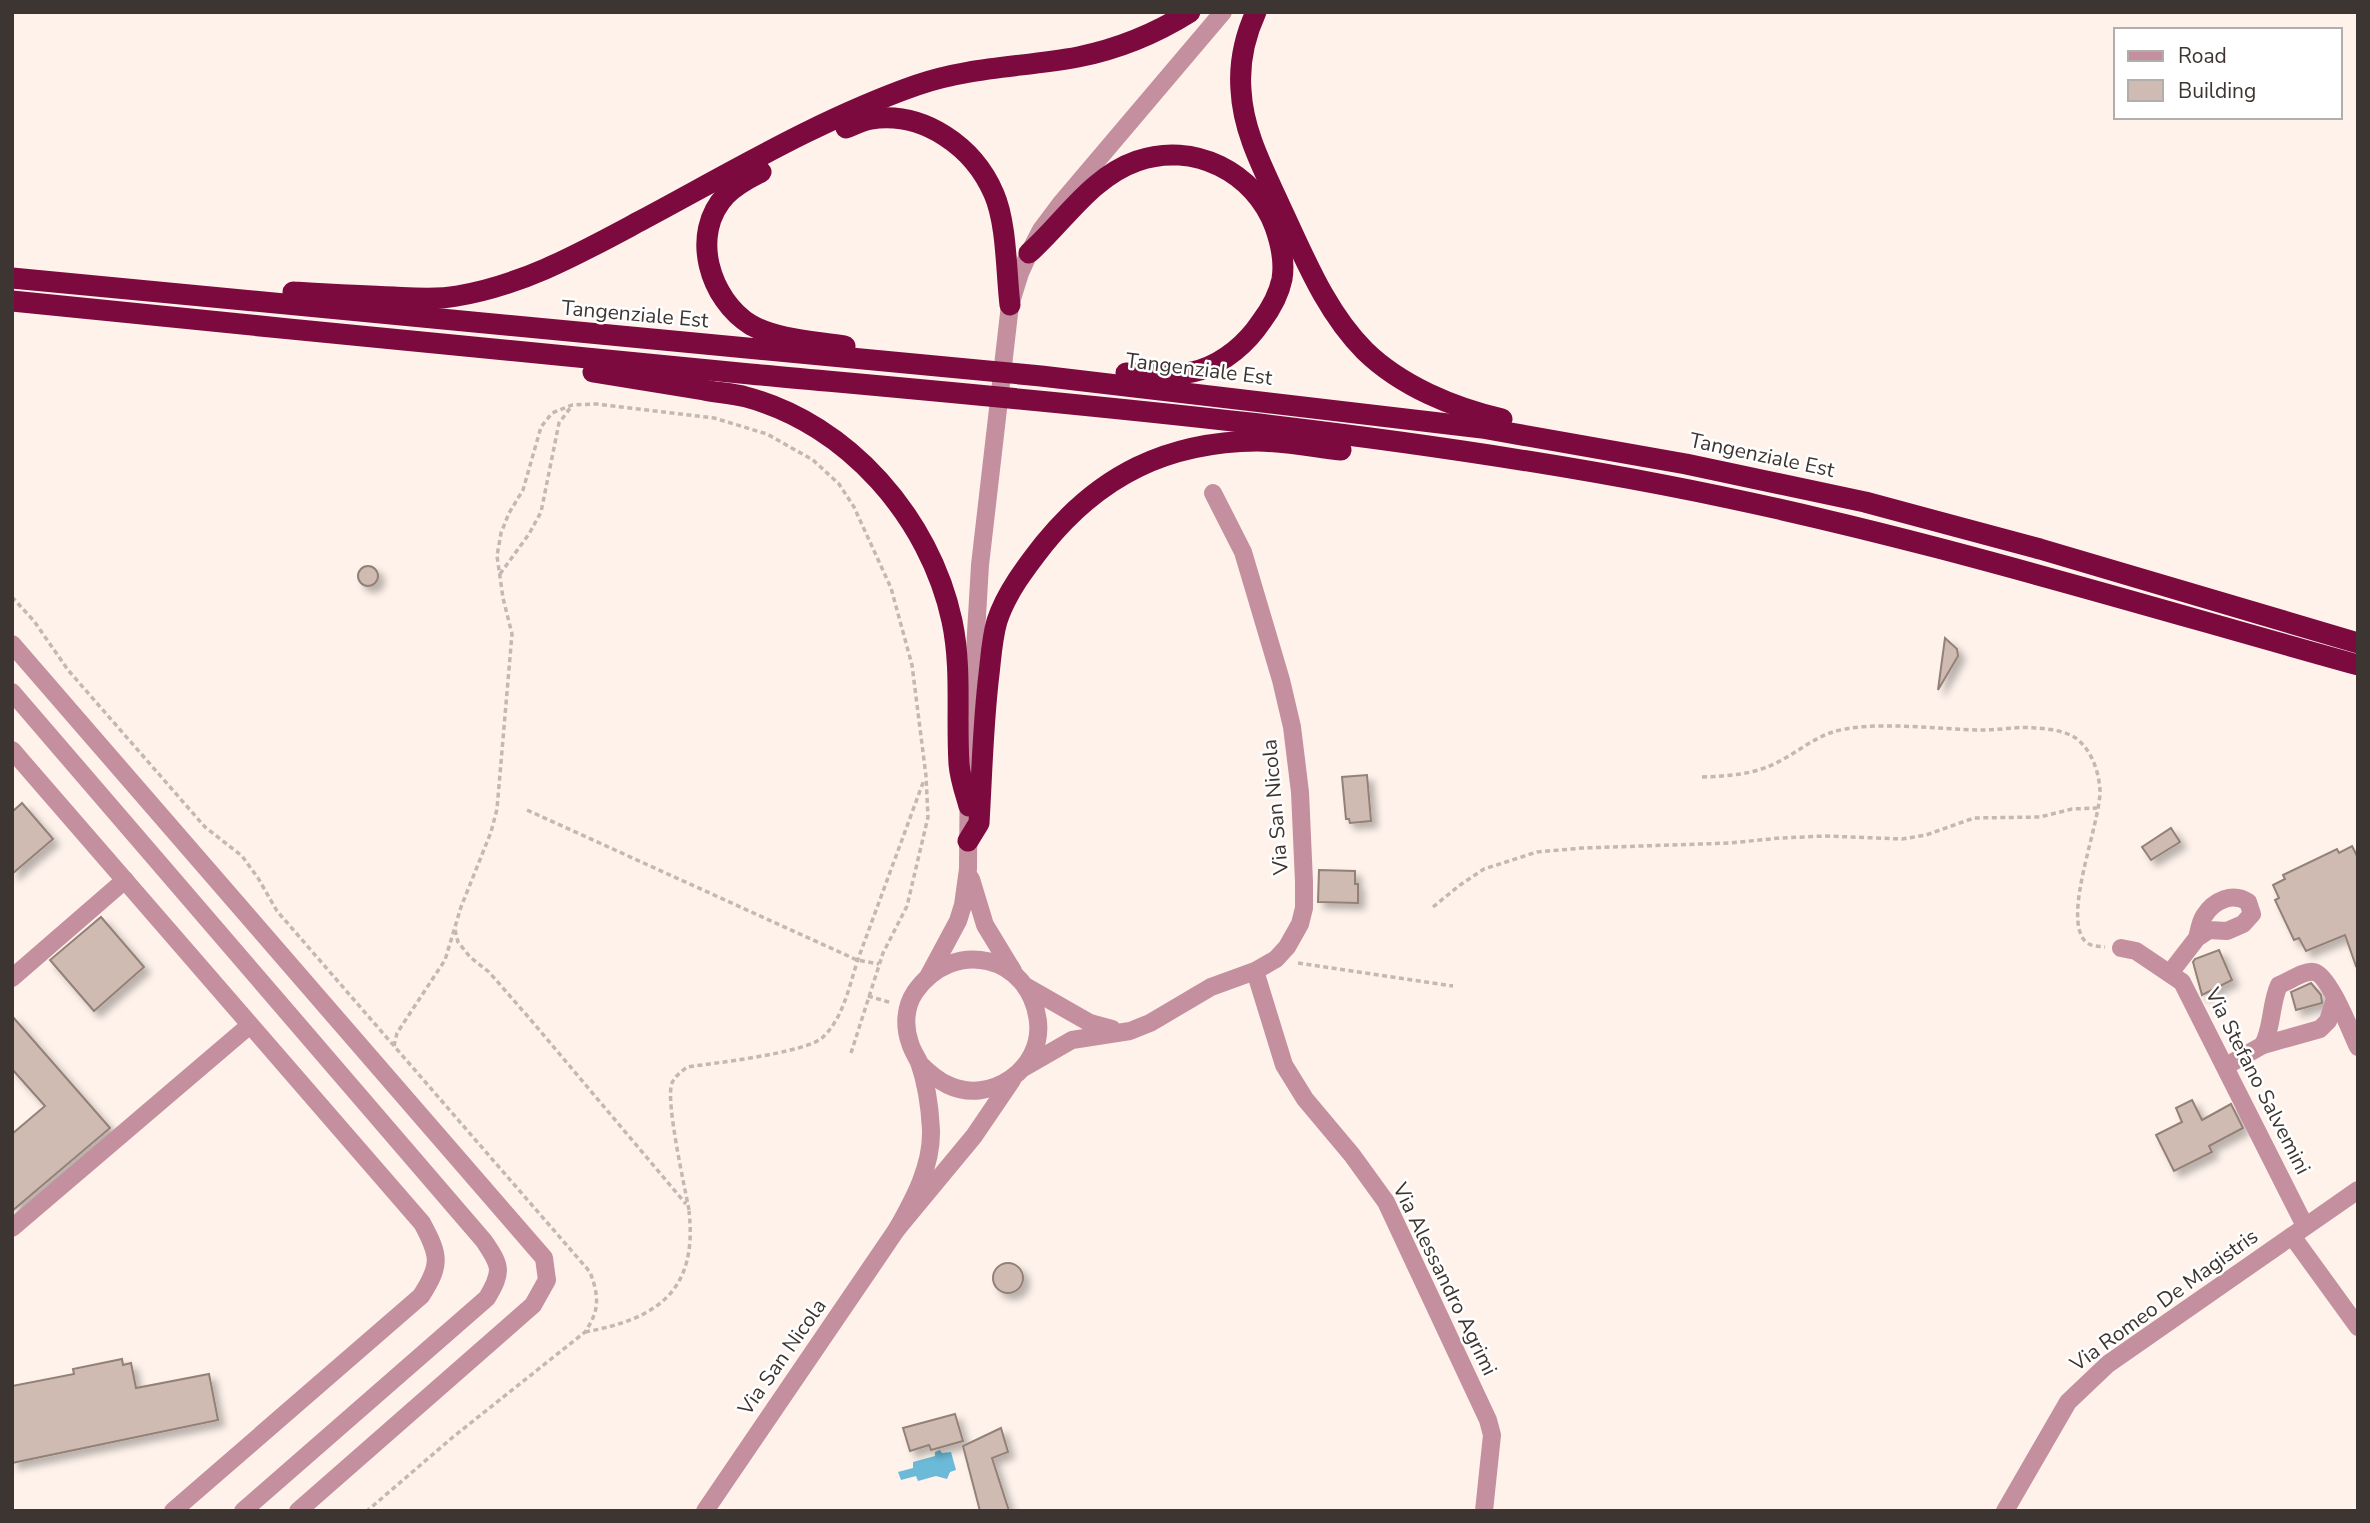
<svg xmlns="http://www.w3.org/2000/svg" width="2370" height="1523" viewBox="0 0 2370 1523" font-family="'Nunito Sans',sans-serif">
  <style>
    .water { fill: #6bbad8 }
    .building { fill: #cfbbb1; stroke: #938077; stroke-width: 2; filter: url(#shadow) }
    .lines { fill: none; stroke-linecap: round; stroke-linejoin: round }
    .path { stroke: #c3b8b2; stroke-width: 3.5; stroke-dasharray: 5 3.5; stroke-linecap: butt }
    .minor { stroke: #c48f9e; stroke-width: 18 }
    .highway { stroke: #7d0a3f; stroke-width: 21 }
    .labels { text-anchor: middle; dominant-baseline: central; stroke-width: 5; stroke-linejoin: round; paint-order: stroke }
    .street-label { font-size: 21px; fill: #3d3531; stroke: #fff }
  </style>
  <defs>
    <filter id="shadow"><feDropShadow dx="6" dy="6" stdDeviation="3.5" flood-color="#0004"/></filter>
  </defs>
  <rect width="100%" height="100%" fill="#fef2eb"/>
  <path class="water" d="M940,1450l2,3 9,-1 5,18 -6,2 -3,7 -11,-3 -18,5 -2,-5 -15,4 -3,-8 15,-4v-6l22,-6v-4z"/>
  <g class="building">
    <circle cx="368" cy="576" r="10"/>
    <path d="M1945,638l12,11 1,7 -20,34z"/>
    <path d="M1367,775l4,46 -21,2 -1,-4h-3l-4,-42z"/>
    <path d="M22,803l31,36 -41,35v-62z"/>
    <path d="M2171,828l9,14 -29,18 -9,-13z"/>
    <path d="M2352,846l6,12v107l-2,1 -11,-31 -39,16 -7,-13 -5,2 -19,-40 4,-2 -6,-13 12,-6 -2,-4 54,-26 2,4z"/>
    <path d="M1319,870l36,1v13h3v19l-40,-1z"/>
    <path d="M101,917l43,50 -50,44 -44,-51z"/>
    <path d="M2219,950l13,30 -30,15 -9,-33 2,-3z"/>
    <path d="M2311,983l10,12 1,8 -26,7 -5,-18z"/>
    <path d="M12,1016l98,112 -98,83v-77l33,-28 -33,-37z"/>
    <path d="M2192,1100l10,20 29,-16 12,24 -34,18 3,6 -38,19 -18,-36 26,-13 -6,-14z"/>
    <circle cx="1008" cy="1278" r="15"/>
    <path d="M122,1359l1,6 8,-2 5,25 73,-14 9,46 -206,43v-77l62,-12 -1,-5z"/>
    <path d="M955,1414l8,27 -32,9 -2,-5 -19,6 -7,-23z"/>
    <path d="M1001,1428l7,24 -16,6 17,53h-29l-17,-65z"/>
  </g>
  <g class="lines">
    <g class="path">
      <path d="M500,574l29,-40 12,-22 18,-89 12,-16"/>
      <path d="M12,597l22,24 34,49 137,157 37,29 16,22 19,33 313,361c9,24 10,38 -5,60l-132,105 -86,74"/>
      <path d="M1702,777c25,-1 49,-2 72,-13 20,-9 36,-24 56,-31 39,-14 110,-3 153,-3 18,0 36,-4 53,-2 14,1 30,3 41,11 15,12 22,33 23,52 0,34 -38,125 -15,150 6,6 13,5 20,6"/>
      <path d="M527,810l330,150 22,4"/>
      <path d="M1433,907l27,-22 24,-16 53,-17 46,-4 147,-5 50,-5 45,-2 77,3 24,-4 48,-17 66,-1 32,-8 25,-1"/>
      <path d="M455,930l3,12 12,15 19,15 41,47 156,185"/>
      <path d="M1298,963l155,23"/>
      <path d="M868,996l24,7"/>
      <path d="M394,1046l3,-13 48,-73 16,-53 30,-75 6,-23 15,-175 -9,-36 -6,-42 4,-23 8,-20 14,-23 18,-63 11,-14 20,-8 24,-1 118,14 53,16 46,26 26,24 15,23 37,81 21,77 14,111 2,41 -21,89 -24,47 -32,100"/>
      <path d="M689,1210c-4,-22 -24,-110 -17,-127 3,-7 9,-11 15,-16 28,-4 117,-14 135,-29 24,-22 28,-59 39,-87 21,-57 42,-114 63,-171"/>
      <path d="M585,1332c72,-13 113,-41 104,-121"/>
    </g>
    <g class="minor">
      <path d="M12,644l532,614 3,22 -14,25 -235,206"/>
      <path d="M12,692l472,549c17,25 19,30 3,57l-244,213"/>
      <path d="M12,750l410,473c18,33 19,42 -1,73l-248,215"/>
      <path d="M971,879l14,46 28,46"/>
      <path d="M2121,948l15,3 46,31 123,244"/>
      <path d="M1255,971l29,94 21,34 47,56 34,47 102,218 4,15 -8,76"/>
      <path d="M2170,973l27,-35 12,-8 18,1 16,-7 9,-10 -4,-12c-15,-10 -34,-2 -44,14 -4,6 -5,15 -7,22"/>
      <path d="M929,975l29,-54 5,-16 5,-36 1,-116 11,-188 30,-260 10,-32 9,-20 12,-23 21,-28 161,-190"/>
      <path d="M12,978l113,-98"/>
      <path d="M1027,987l63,36 22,6"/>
      <path d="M2263,1045c10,-19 7,-40 16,-60 9,-3 25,-15 35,-13 15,3 37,60 44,75"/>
      <path d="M2226,1066l37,-21 57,-16 8,-8 7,-22"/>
      <path d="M1025,1067l47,-27 58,-9 20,-8 61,-36 44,-16 21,-12 11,-12 13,-23 4,-16v-26l-4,-90 -8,-65 -11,-47 -38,-128 -30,-59"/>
      <path d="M12,1228l238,-203"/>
      <path d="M897,1229c17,-30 35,-63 34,-99 -1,-21 -5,-48 -12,-68 -3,-6 -7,-12 -9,-19 -6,-17 -5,-36 5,-51 38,-55 116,-37 123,30 5,47 -48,83 -90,63 -11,-5 -21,-14 -29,-22"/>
      <path d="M2292,1236l66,91"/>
      <path d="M705,1511l192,-282 77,-93 38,-56"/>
      <path d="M2005,1511l63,-109 40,-38 250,-174"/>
    </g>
    <g class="highway">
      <path d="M1256,12c-11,24 -17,52 -15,78 2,43 24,82 41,120 23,49 44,102 83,141 36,35 89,57 137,68"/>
      <path d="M846,128c8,-3 17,-8 25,-9 53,-8 103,28 123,75 13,30 12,78 16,111"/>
      <path d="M761,172c-12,6 -25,13 -35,23 -37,39 -16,105 25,130 27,15 64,16 94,21"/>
      <path d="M1029,253c35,-31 62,-76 108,-92 56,-20 118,11 138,66 6,17 10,34 7,52 -3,15 -12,31 -21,43 -14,21 -36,40 -61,48 -23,7 -50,4 -74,3"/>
      <path d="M12,278l1029,98 441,52 204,36 179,38 175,47 318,94"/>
      <path d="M293,292c34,2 67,4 101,5 20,1 43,3 63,-1 67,-11 125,-44 185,-76 90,-48 178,-101 275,-135 51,-18 108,-18 161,-28 40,-8 77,-23 112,-45"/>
      <path d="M12,301c246,24 492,51 738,73 305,28 612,53 914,111 235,45 463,116 694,180"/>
      <path d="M593,372c37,6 74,12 111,18 14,3 28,3 42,7 102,27 184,121 206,224 10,47 4,95 7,143 1,14 6,28 10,42"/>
      <path d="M968,841l11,-18c3,-50 4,-100 10,-149 2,-17 3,-36 8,-53 9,-28 29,-54 47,-77 56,-69 123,-102 213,-103 27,0 57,6 84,9"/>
    </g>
  </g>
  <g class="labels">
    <g class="street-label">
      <text transform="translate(635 314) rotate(5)">Tangenziale Est</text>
      <text transform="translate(1199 369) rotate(7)">Tangenziale Est</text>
      <text transform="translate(1762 455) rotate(12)">Tangenziale Est</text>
      <text transform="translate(1275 807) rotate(-95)">Via San Nicola</text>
      <text transform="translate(2258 1081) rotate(63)">Via Stefano Salvemini</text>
      <text transform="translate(1445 1279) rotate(64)">Via Alessandro Agrimi</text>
      <text transform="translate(2164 1300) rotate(-36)">Via Romeo De Magistris</text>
      <text transform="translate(782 1357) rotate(-55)">Via San Nicola</text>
    </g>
  </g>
  <rect width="2370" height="1523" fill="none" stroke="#3d3531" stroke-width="28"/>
  <rect x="2114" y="28" width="228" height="91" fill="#ffffff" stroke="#b1aead" stroke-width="2"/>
  <rect x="2128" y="51" width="35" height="10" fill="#c48f9e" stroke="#b1aead" stroke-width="2"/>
  <text x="2178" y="63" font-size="21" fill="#3d3531">Road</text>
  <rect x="2128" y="80" width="35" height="21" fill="#cfbbb1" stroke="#b1aead" stroke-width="2"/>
  <text x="2178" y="98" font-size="21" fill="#3d3531">Building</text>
</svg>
